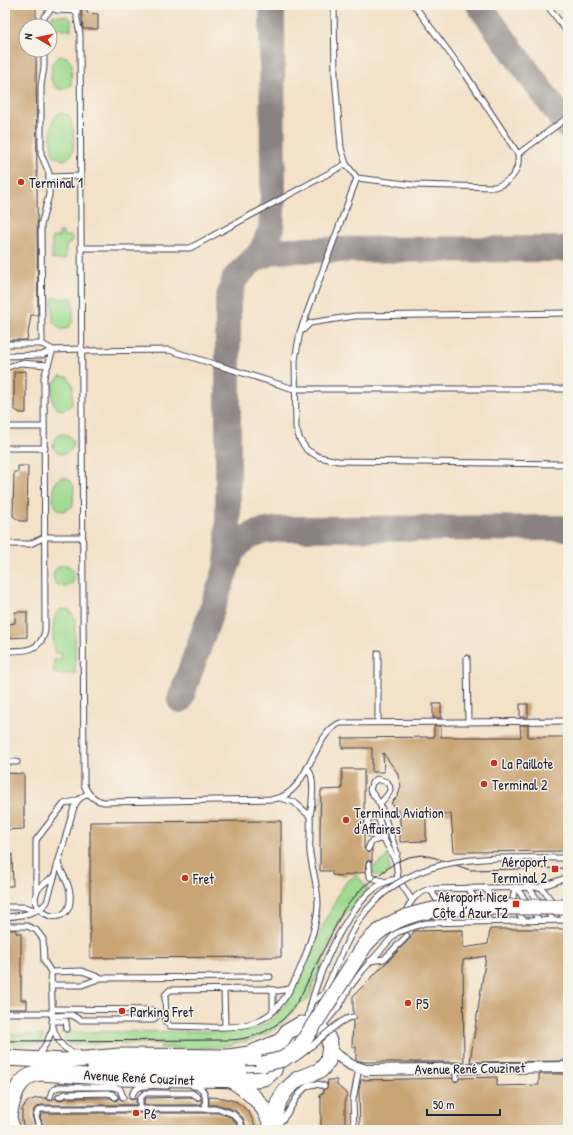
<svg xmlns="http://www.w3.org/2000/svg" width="573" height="1135" viewBox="0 0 573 1135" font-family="'Patrick Hand',sans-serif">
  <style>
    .green { fill: #9fda8e; stroke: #607e64 }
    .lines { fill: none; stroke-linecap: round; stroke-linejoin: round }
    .taxiway { stroke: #8a8282; stroke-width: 26 }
    .building { fill: #c9a474 }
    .lane-casing { stroke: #413f50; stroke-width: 7 }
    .street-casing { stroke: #413f50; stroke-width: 12 }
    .secondary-casing { stroke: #413f50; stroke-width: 17 }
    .lane { stroke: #fff; stroke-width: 5 }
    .street { stroke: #fff; stroke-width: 10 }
    .secondary { stroke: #fff; stroke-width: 15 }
    .tram { stroke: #22223b; stroke-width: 1 }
    .lane-bridge-casing { stroke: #413f50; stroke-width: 7; stroke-linecap: butt }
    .secondary-bridge-casing { stroke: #413f50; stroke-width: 17; stroke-linecap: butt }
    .lane-bridge { stroke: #fff; stroke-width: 5 }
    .secondary-bridge { stroke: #fff; stroke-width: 15 }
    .poi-dot { fill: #c8321e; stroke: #f7f3e8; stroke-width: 1.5 }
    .labels { text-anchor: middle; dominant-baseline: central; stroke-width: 3; stroke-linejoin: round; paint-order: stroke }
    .poi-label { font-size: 14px; fill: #22223b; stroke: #f7f3e8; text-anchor: start }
    .street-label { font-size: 14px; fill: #22223b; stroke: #f7f3e8 }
  </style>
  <rect width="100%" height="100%" fill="#f7f3e8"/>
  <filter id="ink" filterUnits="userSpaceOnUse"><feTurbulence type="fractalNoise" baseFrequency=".025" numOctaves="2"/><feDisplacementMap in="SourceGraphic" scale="8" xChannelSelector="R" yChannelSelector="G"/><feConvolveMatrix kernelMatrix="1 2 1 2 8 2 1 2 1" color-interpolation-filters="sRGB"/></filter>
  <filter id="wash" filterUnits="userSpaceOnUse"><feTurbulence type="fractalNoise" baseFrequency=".012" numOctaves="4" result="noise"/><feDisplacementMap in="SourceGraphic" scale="16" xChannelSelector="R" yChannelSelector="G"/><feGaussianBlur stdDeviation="0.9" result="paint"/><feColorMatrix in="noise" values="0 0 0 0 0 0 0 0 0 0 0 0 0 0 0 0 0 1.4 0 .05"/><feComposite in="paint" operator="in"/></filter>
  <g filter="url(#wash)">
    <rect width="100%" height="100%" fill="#f3e1c8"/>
    <g class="green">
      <path d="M52,16h14l5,3v11l-21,-1 -2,-8z"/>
      <path d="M59,56l8,1 5,8 -1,20 -8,5 -7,-2 -5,-8 1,-17z"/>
      <path d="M59,113l8,1c7,5 9,34 4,41 -2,3 -4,4 -8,5l-9,-4c-5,-10 -5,-37 5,-43z"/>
      <path d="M59,232h4v4h8l2,4 -3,1v3l-4,1v14h-14v-22h7z"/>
      <path d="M52,298h21v23l-6,8h-7l-7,-7z"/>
      <path d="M60,376l8,1 5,8 -1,20 -8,5 -7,-1 -5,-9 1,-16z"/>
      <circle cx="63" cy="444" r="10"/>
      <path d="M61,477l7,1 6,8 -1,20 -9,5 -6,-1 -5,-9 1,-16z"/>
      <circle cx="64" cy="576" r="11"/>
      <path d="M61,609l8,1 6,8v56h-21v-14h7v-7h-7c0,-13 -5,-36 7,-44z"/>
      <path d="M388,856l2,13 -2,5 -5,3 -10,-3 -1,-5z"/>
      <path d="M357,875l11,14 -25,28 -17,35 -10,29h-2c-3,9 -2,14 -9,21l-4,-1c-16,24 -38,40 -68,42v2l-31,3h-41l-1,-5 -92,1 -7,-12 157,-1 38,-2c11,-6 22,-13 29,-24l54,-112 8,-12z"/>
      <path d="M5,1034l39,1 -4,9h-25l-1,6h-9z"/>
    </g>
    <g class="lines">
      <g class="taxiway">
        <path d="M479,5l89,122"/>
        <path d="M252,261l19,-9 18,-2 279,-1"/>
        <path d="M226,568l2,-15v-253l7,-22 26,-26 10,-22 2,-34 -1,-191"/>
        <path d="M180,700l50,-142c11,-25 32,-28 56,-29l282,-1"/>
      </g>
    </g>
    <g id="blocks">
      <g class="building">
        <path d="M5,5h31v21h-10v24h10l2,265h-7l-4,25h-22z"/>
        <path d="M81,5h6v8l11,1v15h-15z"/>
        <path d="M26,371v42h-6l-6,-4v-37z"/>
        <path d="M18,466h10l-1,55h-7l-7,-5 1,-44h4z"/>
        <path d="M15,612h12v25l-19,1v-14l7,-1z"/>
        <rect x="433" y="704" width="8" height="14"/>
        <rect x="520" y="704" width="8" height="13"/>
        <path d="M520,725h8v12h40v114l-114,1 -3,-38h-25v27l-26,1v-29l-9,-10 7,-7 3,-10 -4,-14 -14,-19 1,19h-12v-24h-30v-10l92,-1v-11h7v11h80z"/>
        <path d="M342,769h22v80l4,4 4,-4v13l-3,-2 -3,2 -1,10 -23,4 -10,-1v-4h-12v-44l1,-37 21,-1z"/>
        <path d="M5,773l19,1v55l-19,1z"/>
        <path d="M281,821v136l-191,1v-136z"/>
        <path d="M5,854h7l1,32h-8z"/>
        <path d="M490,929h78v132l-98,1 16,-106 -23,4 1,102h-100l-8,-2v-13h-4l1,-26 4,-3 -4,-5v-17l57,-57 4,-8 49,-1v18l25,-4z"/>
        <path d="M5,930h11v3h5v67h6v9h-22z"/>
        <path d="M539,1074h29v56h-208l-1,-40 2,-10 91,-2 4,4 4,-4 37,-1v9l42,-1z"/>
        <path d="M328,1080h9v5l11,10 -3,3v32h-24v-32l-2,-2 5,-4 -1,-2 4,-2z"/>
        <path d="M191,1097l6,4 4,-2v6h-57v-5l2,-2z"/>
        <path d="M209,1097l15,1 13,4 12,10 8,18h-10l-4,-12 -8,-8 -15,-5h-11z"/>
        <path d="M36,1098h10l4,3 5,-3 4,3 7,-3h44l6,3 3,-3 4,3 4,-3 5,2 4,-2v7h-95l-7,4 -2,7 5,14h-12l-3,-9v-12l5,-7z"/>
        <path d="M42,1113h176l13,4 5,6 3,7h-194l-5,-13z"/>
      </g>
    </g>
  </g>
  <g filter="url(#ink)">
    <use href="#blocks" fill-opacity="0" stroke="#413f50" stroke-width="1"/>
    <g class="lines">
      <g class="lane-casing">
        <g id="lane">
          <path d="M49,5l7,5 21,1"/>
          <path d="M77,5v14l3,15 4,750c3,10 9,16 20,18l170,-3c35,-5 38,-64 66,-76l228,-2"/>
          <path d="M334,5l1,72 6,71 5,16 11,14 57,7 81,2c16,-5 25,-16 23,-33l-52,-79 -52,-70"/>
          <path d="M547,5l21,28"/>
          <path d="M44,26v-9l8,-9"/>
          <path d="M518,154l50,-37"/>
          <path d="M49,177l32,-1"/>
          <path d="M357,178l-57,154 -5,28 1,68 4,12 7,10 12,7 19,4 230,3"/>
          <path d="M81,248h109l156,-84"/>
          <path d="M303,330l7,-7 45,-7 213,-3"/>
          <path d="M5,344h37l11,6 29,-1"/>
          <path d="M42,344l-1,-119 8,-30v-22l-8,-19v-68l3,-19v-17"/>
          <path d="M82,351l87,-1 125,39h274"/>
          <path d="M5,356l37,-1 11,-5"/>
          <path d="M5,368l15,-5 28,2"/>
          <path d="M5,427h39"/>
          <path d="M5,448h40"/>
          <path d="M5,544h25l15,-7h37"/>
          <path d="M5,651c18,0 36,1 40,-20l-1,-254 9,-27"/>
          <path d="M378,653v69"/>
          <path d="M467,658l1,64"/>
          <path d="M5,762h12"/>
          <path d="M377,779l10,3c8,10 -2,14 -7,22l-10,-14 2,-7z"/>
          <path d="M280,798l14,4 16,14c2,-10 6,-41 -3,-48"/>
          <path d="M380,804l17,49 -1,8"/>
          <path d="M385,841l-17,-8c-2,-5 -1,-14 4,-17l7,3 6,22 11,21 2,17 14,21"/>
          <path d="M368,849l3,-7 9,-3"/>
          <path d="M369,864l1,13 16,5"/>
          <path d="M54,877c-52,27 21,64 16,16 -1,-10 -8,-20 -12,-29"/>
          <path d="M515,887l-3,17 12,17"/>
          <path d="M516,887l23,33"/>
          <path d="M528,887l25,33"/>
          <path d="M541,887l27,-10"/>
          <path d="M468,888l22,34"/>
          <path d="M485,888l22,33"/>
          <path d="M430,889l21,33"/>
          <path d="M36,891v-51l28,-36 14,-4"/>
          <path d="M5,907h19l11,3"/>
          <path d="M405,913c6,-13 11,-20 25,-24l111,-2 25,33"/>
          <path d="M5,917c14,-1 33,-3 42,-15l27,-95 4,-7 10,-7"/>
          <path d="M5,926h22l9,4 7,9 1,22 7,11 2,56 -6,14 -10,16"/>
          <path d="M370,961l14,-2 23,-23"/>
          <path d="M51,972l31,-1 19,7 169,-1"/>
          <path d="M52,985h30l19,-7"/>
          <path d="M289,989l-11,2 -10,-2 -98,1 -5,5 1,27 4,4c23,0 58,4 79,-2 11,-3 23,-10 30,-19 18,-20 38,-75 39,-101 0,-17 -6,-35 -8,-51 -1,-12 1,-25 0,-37"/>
          <path d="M224,990l1,36"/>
          <path d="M273,990v21"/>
          <path d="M313,1001l11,-7 11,-26"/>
          <path d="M52,1009l101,1 3,2 1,4 -4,4h-73l-8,-5 -20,1"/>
          <path d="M5,1013h47"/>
          <path d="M52,1021h14l1,8"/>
          <path d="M307,1023c5,-38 45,-142 91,-144"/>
          <path d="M53,1028c5,13 10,24 26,25"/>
          <path d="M321,1028l19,-23 9,-17 14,-18 33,-37 29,-10 143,-3"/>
          <path d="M456,1078v-10"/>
          <path d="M193,1086c14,1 13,12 12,23"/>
          <path d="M132,1096c3,-14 24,-10 35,-10"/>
          <path d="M50,1097l2,-6 6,-4h55l7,2 3,8"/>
          <path d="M59,1097l6,-3 42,-1 5,1 3,3"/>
          <path d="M140,1109v-11l5,-5h47l6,4"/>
          <path d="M277,1125c16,-10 21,-50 47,-39"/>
          <path d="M41,1130l-5,-13 2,-6 3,-2h178l14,5 7,7 3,9"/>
          <path d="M354,1130l-1,-30 6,-32"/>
        </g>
      </g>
      <g class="street-casing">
        <path id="street" d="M331,1051l20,14 15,5 202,-3"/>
      </g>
      <g class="secondary-casing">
        <g id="secondary">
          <path d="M5,1058l60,3 55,-5 109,1 20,-3 32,-13"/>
          <path d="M94,1064l23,3 123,3 23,-6"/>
          <path d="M233,1081c19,13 35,26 39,49"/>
          <path d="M5,1106l8,24"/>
          <path d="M9,1116c4,-19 8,-39 30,-43l81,5 136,2 10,-3 8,-7 7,-29 6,-9 14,-8 17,3 8,7 4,10 -2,17 -7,9 -23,9 -12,11 -7,11 -7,29"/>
        </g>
      </g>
      <use href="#lane" class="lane"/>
      <use href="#street" class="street"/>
      <use href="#secondary" class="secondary"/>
      <path class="tram" d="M5,1041l224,-1c30,-1 55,-15 70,-41l45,-90 20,-23 32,-24 13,-5 13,-2 14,3 34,12 98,-2"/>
      <g class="lane-bridge-casing">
        <g id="lane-bridge">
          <path d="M335,968c8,-17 15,-34 25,-49 49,-70 134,-61 208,-61"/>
          <path d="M293,1060c17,-9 45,-42 60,-43"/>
          <path d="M246,1069l16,-1"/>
        </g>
      </g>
      <g class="secondary-bridge-casing">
        <g id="secondary-bridge">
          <path d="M301,1045l64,-100c33,-39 86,-38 133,-38 23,0 47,0 70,0"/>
          <path d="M263,1064l20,-5 10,-7"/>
        </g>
      </g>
      <use href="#lane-bridge" class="lane-bridge"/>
      <use href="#secondary-bridge" class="secondary-bridge"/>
    </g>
  </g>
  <g class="poi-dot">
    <circle cx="21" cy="182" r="4"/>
    <circle cx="494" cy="763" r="4"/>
    <circle cx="484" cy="784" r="4"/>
    <circle cx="346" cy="820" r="4"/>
    <rect x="551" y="865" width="8" height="8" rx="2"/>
    <circle cx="185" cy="878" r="4"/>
    <rect x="512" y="900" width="8" height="8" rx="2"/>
    <circle cx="408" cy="1003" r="4"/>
    <circle cx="122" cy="1011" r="4"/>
    <circle cx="136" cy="1113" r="4"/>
  </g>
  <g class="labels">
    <g class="poi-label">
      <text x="29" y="182">Terminal 1</text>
      <text x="502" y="763">La Paillote</text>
      <text x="492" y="784">Terminal 2</text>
      <text x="354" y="812">Terminal Aviation<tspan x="354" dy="16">d'Affaires</tspan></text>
      <text x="547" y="861" text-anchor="end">Aéroport<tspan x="547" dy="16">Terminal 2</tspan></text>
      <text x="193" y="878">Fret</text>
      <text x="508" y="896" text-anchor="end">Aéroport Nice<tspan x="508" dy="16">Côte d’Azur T2</tspan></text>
      <text x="416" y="1003">P5</text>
      <text x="130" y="1011">Parking Fret</text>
      <text x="144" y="1113">P6</text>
    </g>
    <g class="street-label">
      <text transform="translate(470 1068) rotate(-1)">Avenue René Couzinet</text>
      <text transform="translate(139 1077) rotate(3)">Avenue René Couzinet</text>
    </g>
  </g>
  <rect width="573" height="1135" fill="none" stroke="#f7f3e8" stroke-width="20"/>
  <g transform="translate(38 38) rotate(279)"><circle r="19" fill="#f7f3e8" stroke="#a29fa3"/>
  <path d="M0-3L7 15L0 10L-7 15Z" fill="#c8321e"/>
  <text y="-6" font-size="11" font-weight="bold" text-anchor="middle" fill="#22223b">N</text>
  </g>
  <path d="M427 1109v6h73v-6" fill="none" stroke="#22223b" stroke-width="2"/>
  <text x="433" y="1109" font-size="12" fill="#22223b" stroke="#f7f3e8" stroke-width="3" paint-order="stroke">50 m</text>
</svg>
